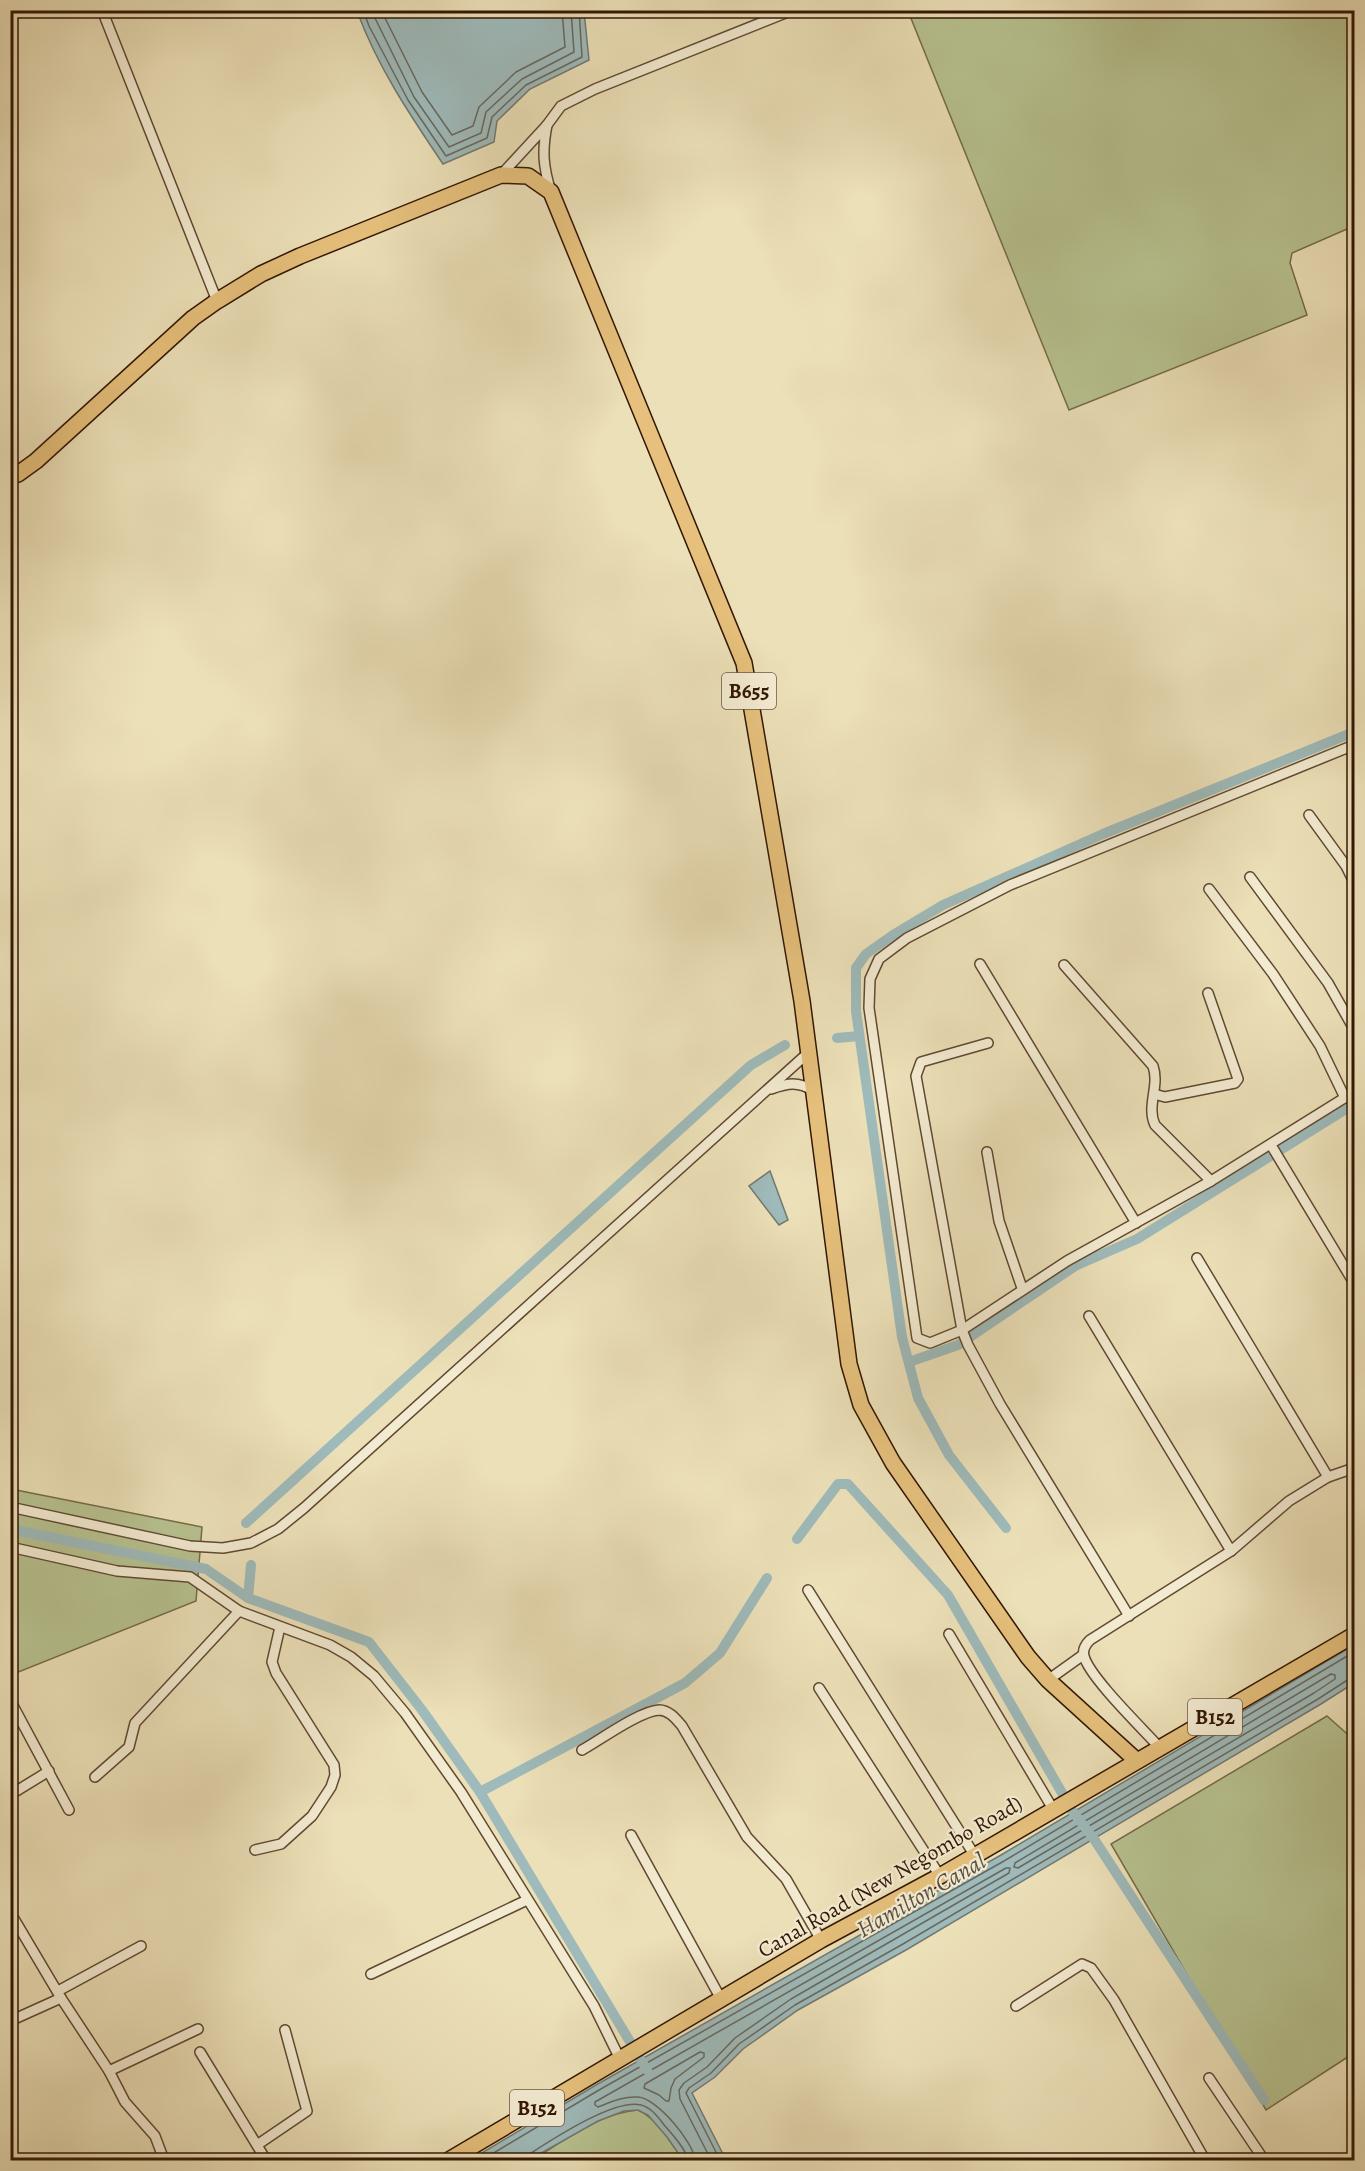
<svg xmlns="http://www.w3.org/2000/svg" width="1365" height="2171" viewBox="0 0 1365 2171" font-family="Alegreya,serif">
  <style>
    .green { fill: #b7c290; stroke: #746c4a; stroke-width: 1.5 }
    .water { fill: #9ebaba; stroke: #737971; stroke-width: 1.5 }
    .lines { fill: none; stroke-linecap: round; stroke-linejoin: round }
    .shore { stroke: #68685f; stroke-width: 1.5 }
    .canal { stroke: #9ebaba; stroke-width: 10 }
    .minor-casing { stroke: #604931; stroke-width: 12 }
    .primary-casing { stroke: #321704; stroke-width: 18 }
    .minor { stroke: #f3ebd1; stroke-width: 9 }
    .primary { stroke: #e6c07c; stroke-width: 15 }
    .labels { text-anchor: middle; dominant-baseline: central; stroke-width: 4.5; stroke-linejoin: round; paint-order: stroke }
    .shield { fill: #f3ebd1; stroke: #6c5742; stroke-width: 1.5 }
    .shield-label { font-size: 21px; font-weight: bold; fill: #321704 }
    .street-label { font-size: 22px; fill: #321704; stroke: #f3ebd1 }
    .water-label { font-size: 24px; font-style: italic; fill: #585044; stroke: #f3ebd1 }
  </style>
  <rect width="100%" height="100%" fill="#ece0b8"/>
  <filter id="stains"><feTurbulence type="fractalNoise" baseFrequency=".00333" numOctaves="4"/><feColorMatrix values="0 0 0 0 .2 0 0 0 0 .09 0 0 0 0 .02 0 0 0 .5 -.17"/></filter>
  <radialGradient id="worn" r=".72"><stop offset=".6" stop-color="#630" stop-opacity="0"/><stop offset="1" stop-color="#630" stop-opacity=".3"/></radialGradient>
  <g class="green">
    <path d="M908,11h446v215l-62,27 -2,10 17,52 -238,95z"/>
    <path d="M11,1489l191,38 -6,74 -185,74z"/>
    <path d="M1327,1716l27,24v313l-88,57 -155,-266z"/>
    <path d="M638,2110c20,9 33,33 45,50h-151c32,-19 67,-47 106,-50z"/>
  </g>
  <g class="water">
    <path d="M357,11h227l5,49 -59,29 -33,32 -3,21 -51,22c-33,-49 -66,-98 -86,-153z"/>
    <path d="M770,1171l18,49 -9,5 -30,-39z"/>
    <path d="M1354,1645v38l-33,21 -415,246 -108,60 -55,39 -28,28 -23,16 34,67h-43l-16,-23 -19,-22 -10,-5 -14,1 -26,10 -69,39h-59l126,-75 405,-230z"/>
  </g>
  <g class="lines">
    <g class="shore">
      <path d="M363,10l6,16 39,74 38,56 41,-18 5,-21 34,-32 56,-28 -3,-47"/>
      <path d="M371,10l43,87 35,50 32,-14 5,-21 36,-33 52,-27 -3,-42"/>
      <path d="M381,10l41,82 30,43 21,-9 6,-19 37,-35 49,-25 -3,-37"/>
      <path d="M1331,1674l4,1v4l-21,14 -296,175 -4,-1 1,-4z"/>
      <path d="M700,2052l4,1v4l-29,22 -4,9 -2,13h-3l-7,-6 -15,-7 1,-4z"/>
      <path d="M482,2160l117,-70 405,-229 350,-209"/>
      <path d="M527,2160l4,-7c22,-14 84,-55 110,-48 11,3 17,12 24,21 8,9 21,23 23,34"/>
      <path d="M695,2160c-1,-17 -38,-62 -57,-63 -14,-1 -27,5 -40,10l-3,-2v-3l411,-234h4l-1,5 -218,126 -56,39 -28,29 -23,16 -5,7 1,9 31,61"/>
      <path d="M720,2160l-34,-67 3,-5 22,-15 28,-29 56,-39 108,-61 415,-245 31,-20 5,-1"/>
    </g>
    <g class="canal">
      <path d="M837,1038l22,-2"/>
      <path d="M909,1362l49,-17 117,-79 62,-27 217,-135"/>
      <path d="M246,1523l505,-458 34,-20"/>
      <path d="M1006,1528l-57,-73 -31,-57 -16,-61 -46,-326v-43l10,-14 27,-19 50,-30 160,-71 251,-102"/>
      <path d="M10,1529l196,40 42,29 121,44 53,68 58,82 167,278"/>
      <path d="M797,1539l41,-55h10l100,111 125,217 21,27 170,261"/>
      <path d="M248,1598l3,-33"/>
      <path d="M480,1792l205,-109 35,-30 47,-75"/>
    </g>
    <g class="minor-casing">
      <g id="minor">
        <path d="M102,10l115,291"/>
        <path d="M547,125l14,-19 34,-17 198,-79"/>
        <path d="M501,175l46,-50c-5,26 -4,41 4,67"/>
        <path d="M1354,745l-344,140 -103,53 -28,21 -9,20 -1,29 48,330 13,5 32,-13 105,-69 144,-80 143,-89"/>
        <path d="M1309,815l37,51 8,16"/>
        <path d="M1250,877l78,106 26,46"/>
        <path d="M1209,889l64,85 47,72 25,52"/>
        <path d="M980,964l156,259"/>
        <path d="M1064,965l89,101c7,20 -7,40 2,59l56,56"/>
        <path d="M988,1043l-67,19 -5,14 46,254 6,15 32,59 129,212"/>
        <path d="M771,1089c17,-6 27,-8 43,2"/>
        <path d="M1154,1094l11,3 70,-14 3,-4 -30,-86"/>
        <path d="M1271,1145l83,138"/>
        <path d="M987,1152l12,69 23,67"/>
        <path d="M1197,1258l131,219"/>
        <path d="M1089,1316l142,235"/>
        <path d="M10,1507l180,39 33,2 28,-5 27,-14 26,-21 505,-456"/>
        <path d="M10,1547l107,24 73,6 49,34 91,34 21,12 23,19 31,37 56,79 133,214 26,53"/>
        <path d="M808,1590l167,266"/>
        <path d="M949,1634l104,175"/>
        <path d="M1048,1680l35,-25"/>
        <path d="M819,1688l121,188"/>
        <path d="M10,1700l59,110"/>
        <path d="M1161,1749c-17,-19 -72,-72 -77,-93 -2,-7 2,-12 6,-16l141,-89 58,-50 39,-24 26,-9"/>
        <path d="M582,1750c18,-10 58,-39 77,-40 10,0 17,9 23,16l65,111 39,42 35,61"/>
        <path d="M95,1777l34,-30 6,-24 104,-112"/>
        <path d="M10,1795l39,-24"/>
        <path d="M631,1835l90,164"/>
        <path d="M255,1850l26,-6 31,-28 19,-29 4,-12 -1,-10 -58,-92 -4,-11 8,-35"/>
        <path d="M10,1912l51,86 48,73 16,31 30,34 9,24"/>
        <path d="M371,1974l156,-74"/>
        <path d="M58,1991l83,-45"/>
        <path d="M1016,2006l66,-42 9,4 23,32 91,160"/>
        <path d="M10,2021l51,-23"/>
        <path d="M200,2052l66,108"/>
        <path d="M109,2071l89,-42"/>
        <path d="M1209,2078l55,82"/>
        <path d="M257,2145l50,-34 -22,-81"/>
      </g>
    </g>
    <g class="primary-casing">
      <g id="primary">
        <path d="M10,476l8,-2 18,-13 157,-143 24,-17 44,-27 39,-18 201,-81 27,1 23,16 193,471 58,338 47,363 12,41 32,58 135,194 20,23 89,81"/>
        <path d="M449,2160l372,-220 119,-64 414,-241"/>
      </g>
    </g>
    <use href="#minor" class="minor"/>
    <use href="#primary" class="primary"/>
  </g>
  <g class="labels">
    <g class="shield">
      <rect x="722" y="673" width="54" height="36" rx="4.5"/>
      <rect x="1188" y="1699" width="54" height="36" rx="4.5"/>
      <rect x="510" y="2090" width="54" height="36" rx="4.5"/>
    </g>
    <g class="shield-label">
      <text x="749" y="691">B655</text>
      <text x="1215" y="1717">B152</text>
      <text x="537" y="2108">B152</text>
    </g>
    <g class="street-label">
      <text transform="translate(890 1877) rotate(-30)">Canal Road (New Negombo Road)</text>
    </g>
    <g class="water-label">
      <text transform="translate(921 1895) rotate(-30)">Hamilton Canal</text>
    </g>
  </g>
  <rect width="1365" height="2171" fill="none" stroke="#ece0b8" stroke-width="36"/>
  <rect x="12" y="12" width="1341" height="2147" fill="none" stroke="#321704" stroke-width="3"/>
  <rect x="18" y="18" width="1329" height="2135" fill="none" stroke="#321704" stroke-width="1.5"/>
  <rect width="100%" height="100%" filter="url(#stains)"/>
  <rect width="100%" height="100%" fill="url(#worn)"/>
</svg>
